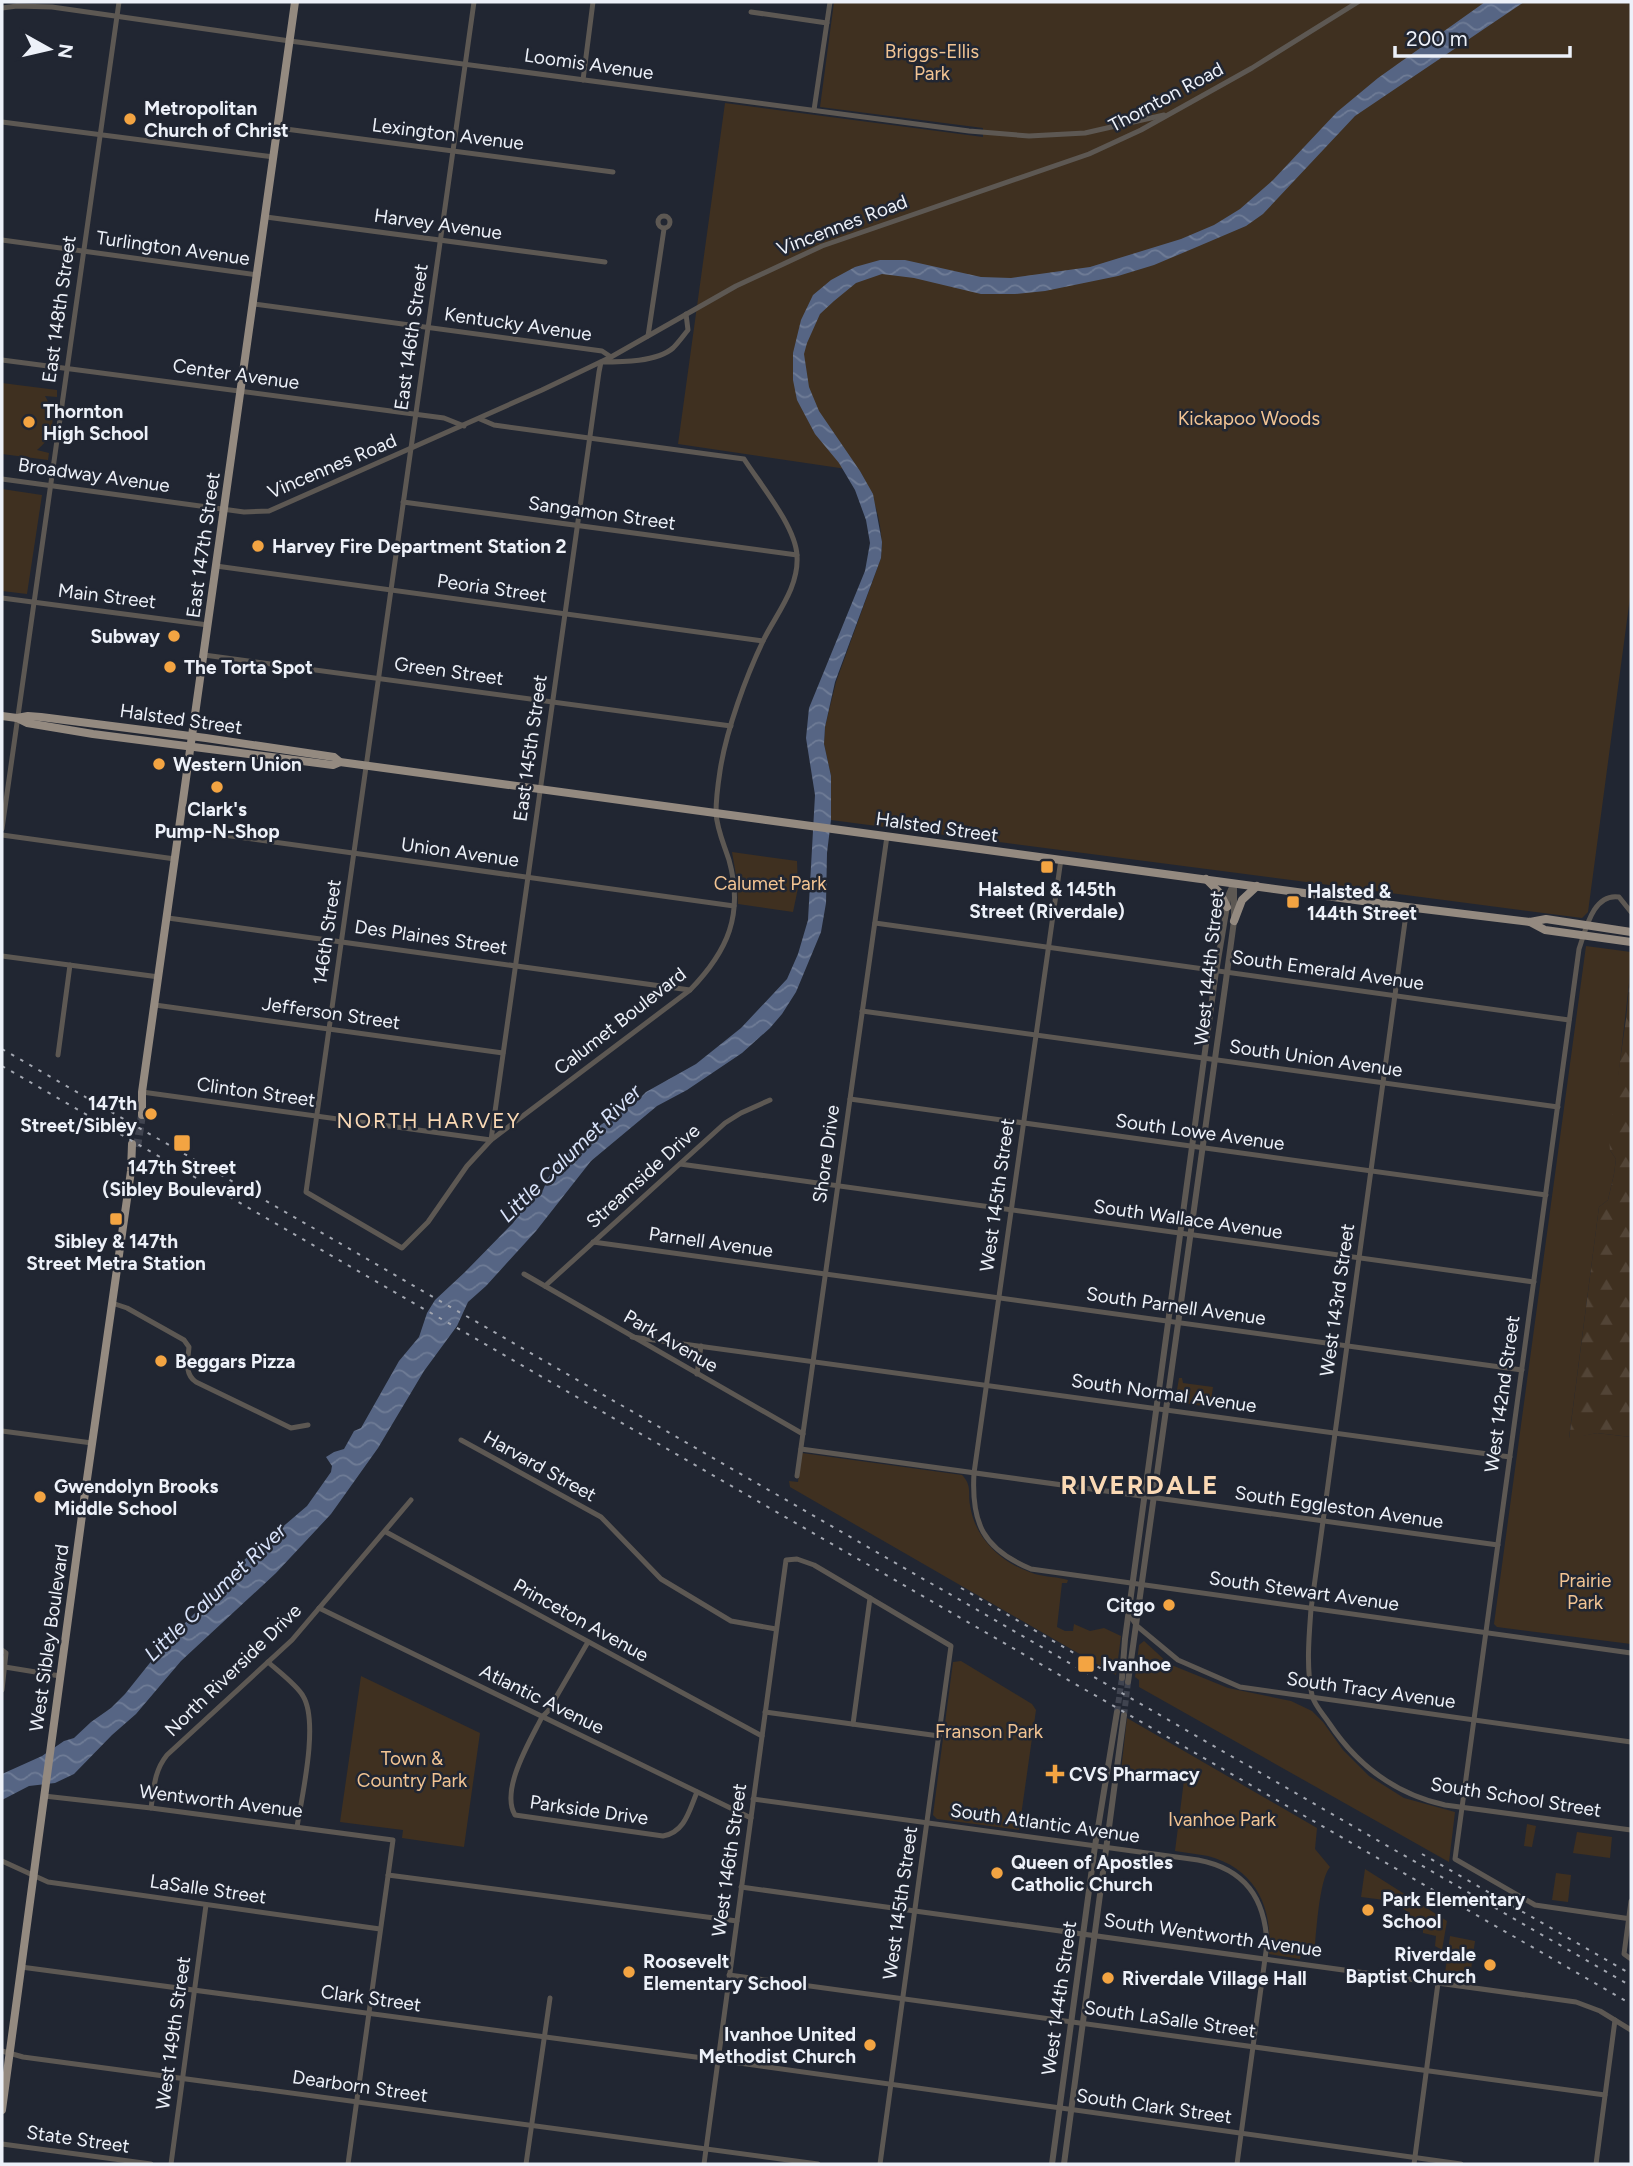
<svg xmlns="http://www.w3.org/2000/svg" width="1633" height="2166" viewBox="0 0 1633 2166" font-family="Figtree,sans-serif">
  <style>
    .green { fill: #3f3020 }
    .forest { fill: url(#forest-firs) }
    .water { fill: url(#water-waves) }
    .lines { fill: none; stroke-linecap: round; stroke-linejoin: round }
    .tertiary-tunnel { stroke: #404450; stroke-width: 6; stroke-dasharray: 6 3; stroke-linecap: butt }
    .primary-tunnel { stroke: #404450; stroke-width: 8; stroke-dasharray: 8 4; stroke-linecap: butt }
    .minor { stroke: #5d5853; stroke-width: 5 }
    .tertiary { stroke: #5d5853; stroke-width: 6 }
    .primary { stroke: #948a80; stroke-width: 8 }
    .rail { stroke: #a3a7b1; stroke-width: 2; stroke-dasharray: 3.5 7; stroke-linecap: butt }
    .poi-dot { fill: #f3a442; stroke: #212632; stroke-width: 2.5 }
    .labels { text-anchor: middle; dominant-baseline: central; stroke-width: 5; stroke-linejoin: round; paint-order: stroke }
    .park-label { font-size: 19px; fill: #f2c493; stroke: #212632 }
    .street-label { font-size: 19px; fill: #edf1f9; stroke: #212632 }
    .poi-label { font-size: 19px; font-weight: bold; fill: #edf1f9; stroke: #212632; text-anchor: start }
    .neighbourhood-label { font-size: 21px; letter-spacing: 2px; fill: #fad9b5; stroke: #212632 }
    .water-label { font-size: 21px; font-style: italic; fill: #d9e3fa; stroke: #212632 }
    .district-label { font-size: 26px; font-weight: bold; letter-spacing: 2px; fill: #fad9b5; stroke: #212632 }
  </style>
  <defs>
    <pattern id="forest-firs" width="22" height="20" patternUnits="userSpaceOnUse" patternTransform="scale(1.75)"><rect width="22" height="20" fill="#3f3020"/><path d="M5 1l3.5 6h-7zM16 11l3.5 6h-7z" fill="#524436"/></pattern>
    <pattern id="water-waves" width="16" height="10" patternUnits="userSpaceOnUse" patternTransform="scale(1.75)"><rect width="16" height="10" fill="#566584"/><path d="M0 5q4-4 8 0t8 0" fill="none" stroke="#6f7c96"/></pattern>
  </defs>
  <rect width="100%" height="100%" fill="#212632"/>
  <g class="green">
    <path d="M834,2h797v588l-43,322 -6,6 -751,-98v-44l-7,-32 1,-17 11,-45 45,-124c3,-32 -6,-60 -21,-87l-182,-27 47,-341 258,34v-9l-163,-21z"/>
    <path d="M2,383l55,7v7l-12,-1c12,20 10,40 -8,54l12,3 -1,7 -46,-6z"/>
    <path d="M2,489l40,6 -15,99 -25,-3z"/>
    <path d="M732,852l65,9 1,27 -5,24 -55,-8 -1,-23z"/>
    <path d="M1586,946l45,6v14l-21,184 6,9 -2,15 -6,26 -9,7 -30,231 28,-5 34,4v207l-134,-17 -3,-3z"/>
    <path d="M1179,1378h3l1,5 30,4 -3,20 -35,-5z"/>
    <path d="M802,1453l160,22c10,10 6,18 8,30 5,35 33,59 65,69 11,3 23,3 33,6l-1,3h-5l-5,44 8,4h8l1,-7 16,7 14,-3 17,8 -5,39 -326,-188 -1,-6 9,1z"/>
    <path d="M1144,1641l25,23 59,24 63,13 21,10 11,11 20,28 26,26 35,22 51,14 -6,50 -310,-175v-7l-4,-3 4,-32z"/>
    <path d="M961,1661l71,43 4,6 -17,120 -82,-11 -4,-4 20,-153z"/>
    <path d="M361,1676l119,57 -16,114 -62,-9 1,-8 -63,-8z"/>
    <path d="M1127,1718l190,110 -2,21 15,18c-11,12 -14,69 -16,89l-13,-1 -1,4 -31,-5c4,-45 -12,-85 -61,-98 -10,-2 -22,-3 -33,-5l9,-71 -63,-9z"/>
    <path d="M1527,1824l9,2 -4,21 -8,-1z"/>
    <path d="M1577,1832l35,5 -2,21 -37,-5z"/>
    <path d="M1365,1869l82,52 -5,29 -7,-4 1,-10 -13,-3v-6l-16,-4 1,-11 -16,-11 -31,-4z"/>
    <path d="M1556,1873l15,2 -3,27 -16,-2z"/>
    <path d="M1450,1936l25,5 -5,36 -25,-4z"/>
  </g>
  <path class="forest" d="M1631,966v471l-34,-4 -28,6 30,-232 9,-7 6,-26 2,-15 -6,-9 -1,-11 17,-120z"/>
  <path class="water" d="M1485,2h39l-169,114 -92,98 -17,12 -54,23 -38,16 -36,11 -73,15 -30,3h-34l-67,-16 -32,-4 -26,9 -22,18 -14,13 -13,29 -3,11 5,33 10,24 41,60 13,23 9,48 -1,16 -46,124 -10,45 -1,17 7,32v44l-4,33 -1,50 -5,29 -25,60 -14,22 -12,14 -28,25 -55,37 -30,16 -66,55 -55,70 -50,55 -18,16 -11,24 -33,45 -46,77 -47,66 -55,59 -95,88 -45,53 -24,21 -38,39 -19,9 -26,3 -27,14v-26l40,-18 22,-15 10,-3 17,-16 20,-14 14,-14 44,-55 43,-43 25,-30 70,-60 24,-34 1,-6 -6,-9 8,-5 10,-3 10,-18 7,-3 38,-67 20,-24 8,-24 8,-13 30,-28 48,-49 17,-24 13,-9 5,-12 12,-16 19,-21 23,-17 34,-22 10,-10 50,-28 45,-36 46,-49 11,-25 10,-34 7,-125 -9,-57 3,-30 56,-137 5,-28 -4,-23 -11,-30 -16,-27 -24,-29 -18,-34 -4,-20v-27l8,-33 12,-25 18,-15 24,-13 25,-7h25l76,17 30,1 79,-11 91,-28 33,-14 26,-16 33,-29 64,-68 41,-34z"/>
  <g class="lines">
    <g class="tertiary-tunnel">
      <path d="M1117,1712l5,-34"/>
      <path d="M1124,1715l4,-33"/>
    </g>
    <path class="primary-tunnel" d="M137,1147l5,-32"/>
    <g class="minor">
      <path d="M474,2l-168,1190 96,56 26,-26 39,-56 24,-26 199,-150c38,-39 54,-76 39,-130 -5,-16 -12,-30 -13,-47 0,-13 2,-29 4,-42 6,-40 26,-95 44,-132 13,-26 35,-52 33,-83 -1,-29 -37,-72 -53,-97l-250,-34 -14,-6"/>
      <path d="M2,8l15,-2 35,1 238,34 679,90 60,5 56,-3 79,-18"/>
      <path d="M751,12l76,11"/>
      <path d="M583,80l10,-78"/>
      <path d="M814,110l16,-108"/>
      <path d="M2,122l272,35"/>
      <path d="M278,128l335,44"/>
      <circle cx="664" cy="222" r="6"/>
      <path d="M266,217l339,45"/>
      <path d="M2,240l256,35"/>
      <path d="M254,304l348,47 9,6"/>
      <path d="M648,336l16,-107"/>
      <path d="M2,360l442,58 20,8"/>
      <path d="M2,479l242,33 25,-1 273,-121 69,-33 125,-71 86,-40 267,-92 52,-24 111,-62 106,-66"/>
      <path d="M403,502l394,53"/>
      <path d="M216,566l547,75"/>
      <path d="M2,598l206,27"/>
      <path d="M204,655l527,71"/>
      <path d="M2,829l117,-827"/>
      <path d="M180,829l554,77"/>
      <path d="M2,835l173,24"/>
      <path d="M1061,859l-87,614c-3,50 9,76 57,96l600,84"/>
      <path d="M1407,907l-96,702c-2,27 -5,59 1,86 2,10 12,20 17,28 28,42 66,71 116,82l186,25"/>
      <path d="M1631,912l-12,-15c-26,-4 -33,32 -40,52l-124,910 80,46 96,14"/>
      <path d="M168,918l522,72"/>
      <path d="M875,923l694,97"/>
      <path d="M2,956l157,21"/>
      <path d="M155,1005l348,48"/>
      <path d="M862,1011l696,96"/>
      <path d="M58,1055l12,-90"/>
      <path d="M142,1092l349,48 108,-768 2,-10c21,0 56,0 72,-14 6,-6 10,-12 15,-18l-2,-16"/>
      <path d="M850,1099l696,96"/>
      <path d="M680,1164l854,118"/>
      <path d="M593,1242l929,128"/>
      <path d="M524,1274l279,160"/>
      <path d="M545,1286l180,-163 16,-10 29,-13"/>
      <path d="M112,1303l15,5 57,32 5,7c-1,13 -5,27 7,35l95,46 17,-3"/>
      <path d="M632,1337l878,120"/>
      <path d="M697,1374l4,-28"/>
      <path d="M2,1431l90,12"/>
      <path d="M461,1440l140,77 60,62 70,42 45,8"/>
      <path d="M801,1449l697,96"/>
      <path d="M797,1476l90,-640"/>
      <path d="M386,1532l376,204"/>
      <path d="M319,1608l432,210"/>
      <path d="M1129,1614l8,12 41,34 62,27 391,55"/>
      <path d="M588,1642l-40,69 -6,6c-12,24 -42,73 -27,98l148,21c22,-4 26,-25 34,-44"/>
      <path d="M2,1650l4,3 -4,37"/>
      <path d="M268,1662c10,9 29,23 35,34 16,26 -1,100 -6,131"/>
      <path d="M5,1667l55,9"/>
      <path d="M765,1712l174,24"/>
      <path d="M853,1724l17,-126"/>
      <path d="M44,1796l107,12 242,32 -45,324"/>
      <path d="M753,1799l445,61c47,9 67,38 69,84l-30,220"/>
      <path d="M151,1808c3,-20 3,-37 16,-53l125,-115 119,-140"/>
      <path d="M2,1861l46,21 332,47"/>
      <path d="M388,1875l349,46"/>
      <path d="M741,1887l835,115 24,9 31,19"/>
      <path d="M1631,1901l-7,53 7,5"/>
      <path d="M21,1967l697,93 743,104"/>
      <path d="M729,1975l876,120"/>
      <path d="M2,2051l21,6 795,107"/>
      <path d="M2,2144l149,20"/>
      <path d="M171,2164l35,-259"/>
      <path d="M526,2164l24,-166"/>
      <path d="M704,2164l82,-604 11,-1 17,6 137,81 -71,518"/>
      <path d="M1414,2164l24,-181"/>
      <path d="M1596,2164l19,-144"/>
    </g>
    <g class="tertiary">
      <path d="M1122,1678l3,-39 90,-661 14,-84 4,-9"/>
      <path d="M1128,1682l98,-702 8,-59v-38"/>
      <path d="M1052,2164l43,-318 22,-134"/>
      <path d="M1064,2164l60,-449"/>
    </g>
    <g class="primary">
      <path d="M2,716l15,2 10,5 66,11 240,31 7,-3 1067,145 123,15 16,-3 85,13"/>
      <path d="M17,718l11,-2 13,1 165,21 128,19 6,5"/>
      <path d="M1206,879l14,14 7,14"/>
      <path d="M1234,921l8,-21 15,-14"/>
      <path d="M1530,922l15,8 86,12"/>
      <path d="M142,1115v-23l153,-1090"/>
      <path d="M2,2110l83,-617 46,-322 1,-27"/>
    </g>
    <g class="rail">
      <path d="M2,1049l1629,937"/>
      <path d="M2,1066l1629,938"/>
      <path d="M961,1588l146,84"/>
      <path d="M1422,1854l209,120"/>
    </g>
  </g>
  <g class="poi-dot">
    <circle cx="130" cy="119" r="7"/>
    <circle cx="29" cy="422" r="7"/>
    <circle cx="258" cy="546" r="7"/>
    <circle cx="174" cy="636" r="7"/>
    <circle cx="170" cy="667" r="7"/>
    <circle cx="159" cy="764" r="7"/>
    <circle cx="217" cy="787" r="7"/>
    <rect x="1040" y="860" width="14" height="14" rx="3.5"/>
    <rect x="1286" y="895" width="14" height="14" rx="3.5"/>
    <circle cx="151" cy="1114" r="7"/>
    <rect x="173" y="1134" width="18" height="18" rx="3.5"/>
    <rect x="109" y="1212" width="14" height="14" rx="3.5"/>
    <circle cx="161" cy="1361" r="7"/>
    <circle cx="40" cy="1497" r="7"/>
    <circle cx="1169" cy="1605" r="7"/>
    <rect x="1077" y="1655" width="18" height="18" rx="3.5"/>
    <path d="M1051.5 1763.5h7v7h7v7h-7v7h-7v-7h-7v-7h7z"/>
    <circle cx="997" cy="1873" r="7"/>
    <circle cx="1368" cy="1910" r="7"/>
    <circle cx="1490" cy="1965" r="7"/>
    <circle cx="629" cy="1972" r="7"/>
    <circle cx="1108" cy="1978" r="7"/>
    <circle cx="870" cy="2045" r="7"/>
  </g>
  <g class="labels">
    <g class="park-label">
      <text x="932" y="51">Briggs-Ellis<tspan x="932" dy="22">Park</tspan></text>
      <text x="1249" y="418">Kickapoo Woods</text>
      <text x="770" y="883">Calumet Park</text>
      <text x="1585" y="1580">Prairie<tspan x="1585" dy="22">Park</tspan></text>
      <text x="989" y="1731">Franson Park</text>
      <text x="412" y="1758">Town &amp;<tspan x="412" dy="22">Country Park</tspan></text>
      <text x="1222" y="1819">Ivanhoe Park</text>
    </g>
    <g class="street-label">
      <text transform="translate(589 64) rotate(8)">Loomis Avenue</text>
      <text transform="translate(1166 97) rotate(-28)">Thornton Road</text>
      <text transform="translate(448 134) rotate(7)">Lexington Avenue</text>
      <text transform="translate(438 224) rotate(8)">Harvey Avenue</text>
      <text transform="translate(842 225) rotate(-21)">Vincennes Road</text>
      <text transform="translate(173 248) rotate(8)">Turlington Avenue</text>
      <text transform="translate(59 309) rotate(-82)">East 148th Street</text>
      <text transform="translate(518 324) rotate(8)">Kentucky Avenue</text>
      <text transform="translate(411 337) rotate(-82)">East 146th Street</text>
      <text transform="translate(236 374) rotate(8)">Center Avenue</text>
      <text transform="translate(332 466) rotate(-23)">Vincennes Road</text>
      <text transform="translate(94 475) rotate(8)">Broadway Avenue</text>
      <text transform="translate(602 513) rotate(8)">Sangamon Street</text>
      <text transform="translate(203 545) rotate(-82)">East 147th Street</text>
      <text transform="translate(492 588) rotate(8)">Peoria Street</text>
      <text transform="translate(107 596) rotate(7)">Main Street</text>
      <text transform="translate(449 671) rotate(8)">Green Street</text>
      <text transform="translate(181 719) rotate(8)">Halsted Street</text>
      <text transform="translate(530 748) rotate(-82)">East 145th Street</text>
      <text transform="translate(937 827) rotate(8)">Halsted Street</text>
      <text transform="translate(460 852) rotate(8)">Union Avenue</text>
      <text transform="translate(327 932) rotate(-82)">146th Street</text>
      <text transform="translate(431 937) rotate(8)">Des Plaines Street</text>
      <text transform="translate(1209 968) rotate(-84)">West 144th Street</text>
      <text transform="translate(1328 970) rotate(8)">South Emerald Avenue</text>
      <text transform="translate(331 1013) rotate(8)">Jefferson Street</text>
      <text transform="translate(620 1021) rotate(-38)">Calumet Boulevard</text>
      <text transform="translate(1316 1058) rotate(8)">South Union Avenue</text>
      <text transform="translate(256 1092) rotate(8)">Clinton Street</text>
      <text transform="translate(1200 1132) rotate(8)">South Lowe Avenue</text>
      <text transform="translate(826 1154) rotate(-82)">Shore Drive</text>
      <text transform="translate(643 1176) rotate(-42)">Streamside Drive</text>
      <text transform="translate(997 1195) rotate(-82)">West 145th Street</text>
      <text transform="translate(1188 1219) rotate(8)">South Wallace Avenue</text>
      <text transform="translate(711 1242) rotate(8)">Parnell Avenue</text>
      <text transform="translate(1337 1300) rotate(-82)">West 143rd Street</text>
      <text transform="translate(1176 1306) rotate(8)">South Parnell Avenue</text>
      <text transform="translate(671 1341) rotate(30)">Park Avenue</text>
      <text transform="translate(1164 1393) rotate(8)">South Normal Avenue</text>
      <text transform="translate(1502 1394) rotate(-82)">West 142nd Street</text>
      <text transform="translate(540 1466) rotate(29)">Harvard Street</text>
      <text transform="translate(1339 1507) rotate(8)">South Eggleston Avenue</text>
      <text transform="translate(1304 1591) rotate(8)">South Stewart Avenue</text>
      <text transform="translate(581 1620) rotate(29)">Princeton Avenue</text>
      <text transform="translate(49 1638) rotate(-82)">West Sibley Boulevard</text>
      <text transform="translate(233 1670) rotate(-44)">North Riverside Drive</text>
      <text transform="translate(1371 1690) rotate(8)">South Tracy Avenue</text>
      <text transform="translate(542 1699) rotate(26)">Atlantic Avenue</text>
      <text transform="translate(1516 1797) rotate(9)">South School Street</text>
      <text transform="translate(221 1801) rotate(7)">Wentworth Avenue</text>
      <text transform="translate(589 1810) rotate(8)">Parkside Drive</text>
      <text transform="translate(1045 1823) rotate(8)">South Atlantic Avenue</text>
      <text transform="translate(729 1860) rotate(-82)">West 146th Street</text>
      <text transform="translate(208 1889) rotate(8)">LaSalle Street</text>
      <text transform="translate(900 1903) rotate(-82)">West 145th Street</text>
      <text transform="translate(1213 1935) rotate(8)">South Wentworth Avenue</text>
      <text transform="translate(371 1998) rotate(8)">Clark Street</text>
      <text transform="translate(1059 1998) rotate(-82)">West 144th Street</text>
      <text transform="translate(1170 2019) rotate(8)">South LaSalle Street</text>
      <text transform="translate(173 2033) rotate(-82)">West 149th Street</text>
      <text transform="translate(360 2086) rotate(8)">Dearborn Street</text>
      <text transform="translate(1154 2106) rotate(8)">South Clark Street</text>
      <text transform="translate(78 2139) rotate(8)">State Street</text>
    </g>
    <g class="poi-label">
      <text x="144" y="108">Metropolitan<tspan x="144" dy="22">Church of Christ</tspan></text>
      <text x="43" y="411">Thornton<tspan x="43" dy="22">High School</tspan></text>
      <text x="272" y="546">Harvey Fire Department Station 2</text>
      <text x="160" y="636" text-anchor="end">Subway</text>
      <text x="184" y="667">The Torta Spot</text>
      <text x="173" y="764">Western Union</text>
      <text x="217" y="809" text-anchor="middle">Clark's<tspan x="217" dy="22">Pump-N-Shop</tspan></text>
      <text x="1047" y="889" text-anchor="middle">Halsted &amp; 145th<tspan x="1047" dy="22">Street (Riverdale)</tspan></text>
      <text x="1307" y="891">Halsted &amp;<tspan x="1307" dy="22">144th Street</tspan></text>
      <text x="137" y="1103" text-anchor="end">147th<tspan x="137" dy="22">Street/Sibley</tspan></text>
      <text x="182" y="1167" text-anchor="middle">147th Street<tspan x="182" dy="22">(Sibley Boulevard)</tspan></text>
      <text x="116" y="1241" text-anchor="middle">Sibley &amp; 147th<tspan x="116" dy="22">Street Metra Station</tspan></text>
      <text x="175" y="1361">Beggars Pizza</text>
      <text x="54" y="1486">Gwendolyn Brooks<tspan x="54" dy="22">Middle School</tspan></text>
      <text x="1155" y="1605" text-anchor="end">Citgo</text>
      <text x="1102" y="1664">Ivanhoe</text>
      <text x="1069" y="1774">CVS Pharmacy</text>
      <text x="1011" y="1862">Queen of Apostles<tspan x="1011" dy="22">Catholic Church</tspan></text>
      <text x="1382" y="1899">Park Elementary<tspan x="1382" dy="22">School</tspan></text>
      <text x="1476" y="1954" text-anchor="end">Riverdale<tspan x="1476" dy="22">Baptist Church</tspan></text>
      <text x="643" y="1961">Roosevelt<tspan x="643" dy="22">Elementary School</tspan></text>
      <text x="1122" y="1978">Riverdale Village Hall</text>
      <text x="856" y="2034" text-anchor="end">Ivanhoe United<tspan x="856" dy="22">Methodist Church</tspan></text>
    </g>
    <g class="neighbourhood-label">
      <text x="429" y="1120">NORTH HARVEY</text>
    </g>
    <g class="water-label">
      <text transform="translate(570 1153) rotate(-44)">Little Calumet River</text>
      <text transform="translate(215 1592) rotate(-44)">Little Calumet River</text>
    </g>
    <g class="district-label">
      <text x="1140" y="1485">RIVERDALE</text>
    </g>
  </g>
  <rect width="1633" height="2166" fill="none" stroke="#edf1f9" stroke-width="7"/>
  <g transform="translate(49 49) rotate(98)" stroke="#212632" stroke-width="5" paint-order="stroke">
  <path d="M0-5L12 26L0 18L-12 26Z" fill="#edf1f9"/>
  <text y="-10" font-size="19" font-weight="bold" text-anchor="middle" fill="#edf1f9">N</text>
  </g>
  <path d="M1395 46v10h175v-10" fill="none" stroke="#edf1f9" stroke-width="3.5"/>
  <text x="1406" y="46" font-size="21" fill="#edf1f9" stroke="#212632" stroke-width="5" paint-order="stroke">200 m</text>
</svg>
